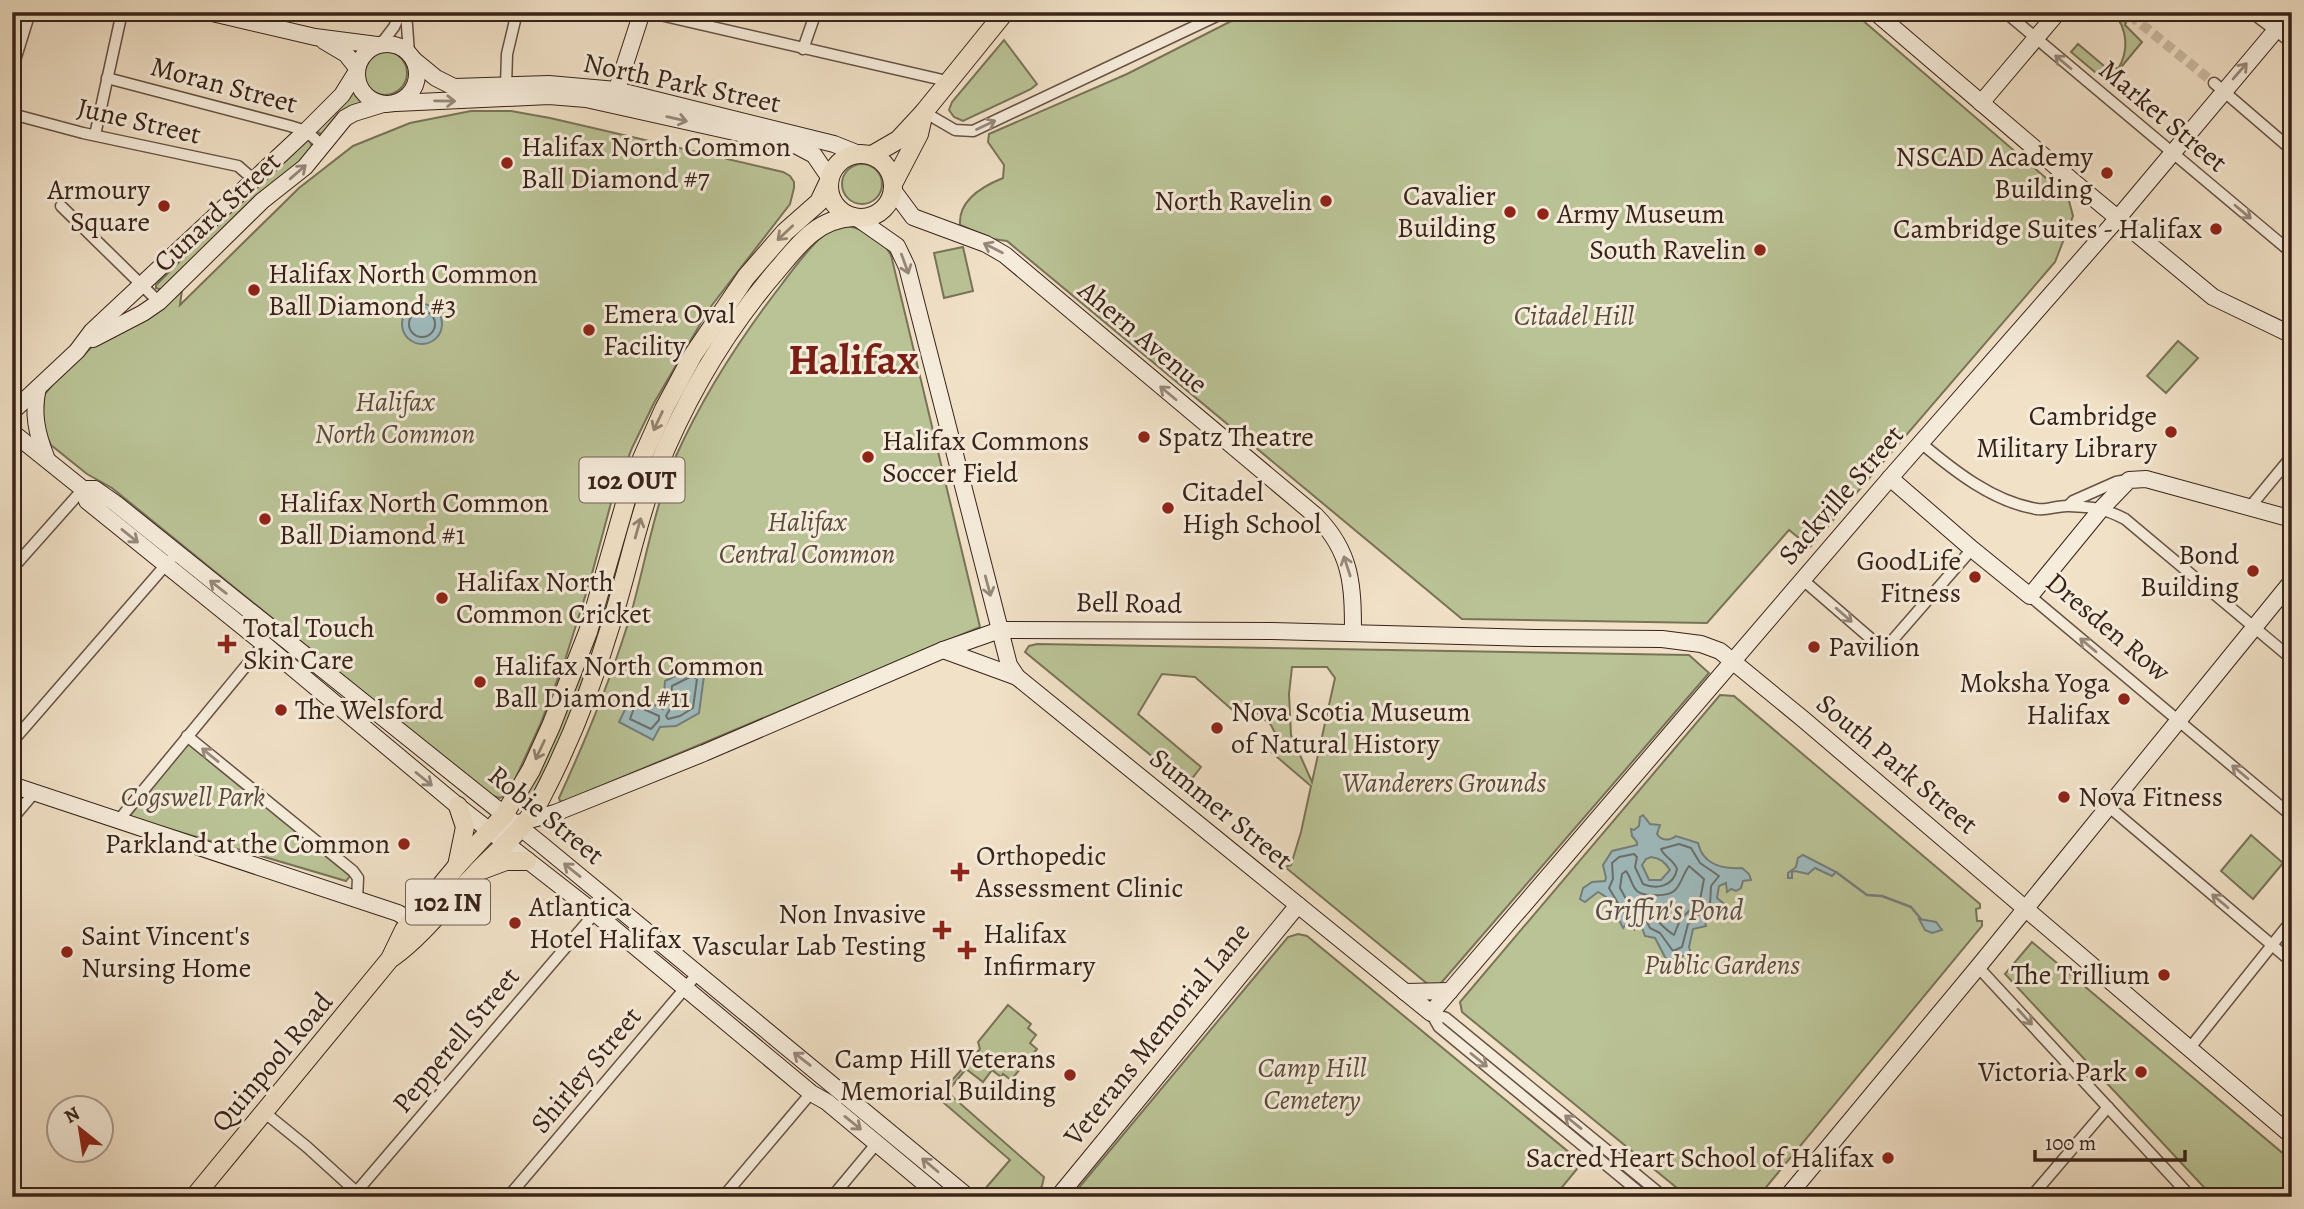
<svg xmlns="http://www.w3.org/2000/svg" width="2304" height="1209" viewBox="0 0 2304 1209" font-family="Alegreya,serif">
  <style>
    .green { fill: #bac396; stroke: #797358; stroke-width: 2; fill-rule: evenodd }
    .water { fill: #9ebbbe; stroke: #757e7c; stroke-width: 2; fill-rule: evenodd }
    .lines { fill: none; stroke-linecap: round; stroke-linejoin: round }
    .shore { stroke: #6b6f6c; stroke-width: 2 }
    .stream { stroke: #757e7c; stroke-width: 2.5 }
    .street-tunnel { stroke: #ccbba4; stroke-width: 10; stroke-dasharray: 10 5; stroke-linecap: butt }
    .street-casing { stroke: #665245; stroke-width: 13 }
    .secondary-casing { stroke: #38231a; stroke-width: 18 }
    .primary-casing { stroke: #38231a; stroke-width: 20 }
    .street { stroke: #f6ecdb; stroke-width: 10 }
    .secondary { stroke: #f6ecdb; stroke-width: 16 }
    .primary { stroke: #f1e1c7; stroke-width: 18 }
    .oneway { stroke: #97887a }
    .oneway2 { stroke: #948270 }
    .poi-dot { fill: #8f2418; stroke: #f6ecdb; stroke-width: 2.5 }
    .labels { text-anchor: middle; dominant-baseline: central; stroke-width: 6; stroke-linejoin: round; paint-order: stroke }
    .shield { fill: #f6ecdb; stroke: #715f54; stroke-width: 2 }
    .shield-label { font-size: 26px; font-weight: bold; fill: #38231a }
    .street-label { font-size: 28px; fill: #38231a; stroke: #f6ecdb }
    .poi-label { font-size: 28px; fill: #38231a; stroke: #f6ecdb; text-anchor: start }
    .park-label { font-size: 28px; font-style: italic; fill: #584b39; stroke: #f6ecdb }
    .water-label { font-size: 30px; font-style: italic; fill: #57514b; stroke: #f6ecdb }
    .town-label { font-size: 42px; font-weight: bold; fill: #7a1f14; stroke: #f6ecdb }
  </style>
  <rect width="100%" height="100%" fill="#f1e1c7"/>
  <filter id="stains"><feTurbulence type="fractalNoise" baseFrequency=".00286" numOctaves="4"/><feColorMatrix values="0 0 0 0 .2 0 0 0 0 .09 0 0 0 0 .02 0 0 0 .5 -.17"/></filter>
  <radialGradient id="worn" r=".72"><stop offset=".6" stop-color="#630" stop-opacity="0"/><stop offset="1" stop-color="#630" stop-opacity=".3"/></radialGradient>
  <g class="green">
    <path d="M1249,12h604l215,185 5,19 -18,46 -245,285 -21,-17 -82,93 -245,-4 -455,-378 -14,-2 -33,-14c-2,-25 23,-39 43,-47l1,-13 -16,-23 1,-8 138,-60z"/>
    <path d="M2113,12l13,11 -1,2 17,17 -34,41 -37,-31 7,-8 32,27 4,-4 4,2c11,-18 10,-40 -5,-57z"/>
    <path d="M1004,40l33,44 -6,5 -68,32 -9,-4 -5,-7 3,-8z"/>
    <circle cx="385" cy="73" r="22"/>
    <path d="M354,86l4,9 9,8 -44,32 -7,-4z"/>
    <path d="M471,111h40l39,7 233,54 7,4 4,6v6l-4,16 -81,105 -55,94 -22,45 -21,55 -21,78 -25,79 -25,65 -29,63 -4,6 -7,4 -10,-3 -378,-307 -25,-14 -36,-29 -9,-19 2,-31 9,-11 44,-42 85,-52 -2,15 119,-117 54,-42 57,-23z"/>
    <path d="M303,139l6,1 3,6 -2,9 -148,135 -6,-2v-3z"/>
    <circle cx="862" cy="184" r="20"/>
    <path d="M848,226c19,4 34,13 43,29l89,372 -417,175 -3,-1 -1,-3c28,-61 54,-123 73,-188 14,-51 23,-105 44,-154 28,-62 65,-119 106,-172 12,-16 26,-36 42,-49 7,-6 15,-8 24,-9z"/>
    <path d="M963,247l10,44 -29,7 -10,-45z"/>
    <path d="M2178,341l20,17 -32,35 -19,-17z"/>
    <path d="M628,520l3,1 -22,91 -49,130 -28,54h-3l-2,-3z"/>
    <path d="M1037,644l652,11 20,18 -274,317 -150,-123 6,-2 10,-33 10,-46 -48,-41 12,-12 -4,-8 -23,-20 -10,10 -43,-38 -33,-3 -24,40 63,53 -14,18 -162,-133 4,-6zM1292,667h35l8,11 -23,104 -21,-47 -2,-41z"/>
    <path d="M1720,695l14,1 246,208v4l-4,1 1,12h5v5l-224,271h-70l-226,-185 -2,-10z"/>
    <path d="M187,743l163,133 -4,5 -217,-64z"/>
    <path d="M2251,835l32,28 -30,36 -32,-28z"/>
    <path d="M1298,934l9,2 275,227 -28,34h-483l217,-260z"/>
    <path d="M2032,942l260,219v36h-79l-208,-223z"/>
    <path d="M1008,1005l23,19 -3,4 8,7 -6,8 7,6 -26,31 -8,-6 -2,3 -9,-7 -9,12 -17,-13 -19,23 97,85 -2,9 -9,11h-41l-8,-7 26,-30 -73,-63 43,-48 -2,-7z"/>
  </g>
  <g class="water">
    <circle cx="422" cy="324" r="20"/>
    <path d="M706,661l-7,52 -23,13 -16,1 -7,13 -34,-18 13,-27 31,14 2,-28z"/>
    <path d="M1643,815l7,9 10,1 -3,9c4,7 13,7 19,2l22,7c5,22 24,26 44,25l7,6 2,6 -8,1 -2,7 -5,3 -5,-2 -4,3 -1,-9 -7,3 -2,12 12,10 -10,-1 -6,9 -3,-2 -6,4 2,8 -13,3 -4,18 2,7c-8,2 -16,4 -24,7l-12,-23 -10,-2 -4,-11h-7v4l-7,-6 -4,5 -10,-20 -4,-2 -3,-9 -8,-5 -13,10 -5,-3 3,-11 9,-6 13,-1 1,-3 -3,-13 9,-14 25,-6v-3l-5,-6 -1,-7 3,1 5,-4 1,-9zM1651,857c9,1 14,5 19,13l-9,10h-12l-7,-15 4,-6z"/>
    <path d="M1803,855l33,17 -4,4 -17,-8 -7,6 -13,-3 -3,1v6h-4v-5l8,-6 2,-9z"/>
    <path d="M1919,919l17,3 6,8 -10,3 -7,-3z"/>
  </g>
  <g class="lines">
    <g class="shore">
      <circle cx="422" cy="324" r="13"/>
      <path d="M692,676l5,3 -4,29 -13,8 -12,3 -2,-3 4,-7 2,-23z"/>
      <path d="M637,706l22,10v4l-8,9 -21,-10 4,-11z"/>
      <path d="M1679,844l12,4 9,15 19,13 -8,10 -1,19 -22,19 -6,23 -9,4 -13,-18 -10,-5 -4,-8 -21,-5 -16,-27 4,-9 -1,-16 7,-6 15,-3 3,3 -2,10 8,17c14,6 31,2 34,-15 -3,-9 -14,-13 -16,-20z"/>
      <path d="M1689,866l15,13 -4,21 -20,20 -6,15c-18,-11 -18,-24 -43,-27l-11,-20 2,-14 4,-3c5,6 5,14 11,20 5,4 10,4 17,4 28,2 24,-14 35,-29z"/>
    </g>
    <path class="stream" d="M1836,872l31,23 15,1 29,11 10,12"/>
    <path class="street-tunnel" d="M2130,15l84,68"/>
    <g class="street-casing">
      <g id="street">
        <path d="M406,12l3,41"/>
        <path d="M647,12l300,69"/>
        <path d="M987,12l14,5"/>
        <path d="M2005,12l287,241"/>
        <path d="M2127,12l3,3"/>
        <path d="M2251,12l41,31"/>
        <path d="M381,44l13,-17 7,-15"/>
        <path d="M803,49l13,-37"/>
        <path d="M12,70l18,-58"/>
        <path d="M107,78l183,48 16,5 17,15"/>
        <path d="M2214,83l78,67"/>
        <path d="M506,86l1,-32 10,-42"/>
        <path d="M924,112l31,18 18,1 252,-119"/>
        <path d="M12,114l71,19 155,33 15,13"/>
        <path d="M95,135l27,-123"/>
        <path d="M61,206l98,96"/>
        <path d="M1921,443c32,27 72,59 116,66 10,2 21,-4 32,-3 23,1 35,2 56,13l167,140"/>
        <path d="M2069,505l4,-4 43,-19 11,-2"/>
        <path d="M2250,507l42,-51"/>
        <path d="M12,569l71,-80"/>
        <path d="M1803,580l81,70 88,-101"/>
        <path d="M2030,596l262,220"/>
        <path d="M187,736l166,135 5,7 -1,22"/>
        <path d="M12,742l158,-182"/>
        <path d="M2108,806l184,156"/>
        <path d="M12,819l22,-26"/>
        <path d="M118,821l146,-177"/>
        <path d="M1978,967l213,230"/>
        <path d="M1431,1013l15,5 218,179"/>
        <path d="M1431,1013l8,14 206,170"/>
        <path d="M2189,1049l103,-129"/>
        <path d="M264,1112l43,35 55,50"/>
        <path d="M352,1197l243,-284"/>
        <path d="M508,1197l190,-224"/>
        <path d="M723,1197l88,-104"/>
        <path d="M832,1197l45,-54"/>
        <path d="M2031,1197l77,-90"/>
      </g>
    </g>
    <g class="secondary-casing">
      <g id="secondary">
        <path d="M208,12l107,25 62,8"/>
        <path d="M1875,12l199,170 139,115 79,38"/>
        <path d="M324,41l22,13 11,14"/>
        <circle cx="387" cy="74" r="30"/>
        <path d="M414,60l22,18 18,9 95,-3 67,6 218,54 25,10"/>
        <path d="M614,98l28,-86"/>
        <path d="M396,103l153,-7 37,3 211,47 17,9 15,22"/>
        <path d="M1981,103l77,-91"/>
        <path d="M893,190l20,27 73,27 19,11 311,261c36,36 37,70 37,117"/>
        <path d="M857,218l40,28 10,21 102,398 8,12 414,336 459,-535 228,-260 173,-206"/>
        <path d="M93,339l50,-26 16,-11 103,-101 43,-34 40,-49 9,-5 29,-9"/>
        <path d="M38,388c-6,25 -1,46 8,69"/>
        <path d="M12,412l65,-61 15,-20 214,-200 36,-36 15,-24"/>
        <path d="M12,432l71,57 4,12 177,143 194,162 137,107 216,180 16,9 114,95"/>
        <path d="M1890,478l82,71 58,47 72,-88 27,-28 17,-1 146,40"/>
        <path d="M83,489h12l20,14 427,342 426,352"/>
        <path d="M943,650l74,27"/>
        <path d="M12,785l386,128 13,8"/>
        <path d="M489,831l66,-18 149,-60 239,-103 57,-20 272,1 263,7 127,1 39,5 19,7 83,68 489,417"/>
        <path d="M1405,992l45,-1"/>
        <path d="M1058,1197l240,-292"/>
        <path d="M1787,1197l191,-230 314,-386"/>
      </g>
    </g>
    <g class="primary-casing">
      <g id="primary">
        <circle cx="861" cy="186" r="32"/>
        <path d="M872,155l26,-15 26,-28 81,-100"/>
        <path d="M893,184l26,-50 5,-22"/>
        <path d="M457,866l8,-39 -7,-21"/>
        <path d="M482,870l24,-9h21"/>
        <path d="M393,957c31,-23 54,-54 81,-82 23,-25 50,-44 66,-75 29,-55 53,-116 71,-176 16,-50 26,-103 45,-152 29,-73 71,-144 122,-203 21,-25 39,-50 75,-52"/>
        <path d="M194,1197l196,-238 14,-29 53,-64 47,-51 27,-45 20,-44 37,-94 43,-149 33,-74 29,-54 53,-78 39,-45 34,-30 9,-19"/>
      </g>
    </g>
    <use href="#street" class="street"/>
    <use href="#secondary" class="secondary"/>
    <use href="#primary" class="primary"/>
  </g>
  <defs><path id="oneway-shaft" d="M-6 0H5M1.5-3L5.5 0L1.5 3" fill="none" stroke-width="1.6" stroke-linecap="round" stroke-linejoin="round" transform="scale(1.75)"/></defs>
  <g class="oneway">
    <use href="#oneway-shaft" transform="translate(2063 62) rotate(-140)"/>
    <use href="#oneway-shaft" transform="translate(2240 71) rotate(-49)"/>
    <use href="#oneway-shaft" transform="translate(445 101) rotate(1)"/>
    <use href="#oneway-shaft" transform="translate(677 119) rotate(13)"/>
    <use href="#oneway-shaft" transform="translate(986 125) rotate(-25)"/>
    <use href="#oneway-shaft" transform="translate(298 172) rotate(-41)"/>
    <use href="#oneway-shaft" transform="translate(2243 212) rotate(40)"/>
    <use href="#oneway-shaft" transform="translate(993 248) rotate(-153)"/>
    <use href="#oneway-shaft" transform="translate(905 264) rotate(70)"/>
    <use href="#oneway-shaft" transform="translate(1168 393) rotate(-140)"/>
    <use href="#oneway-shaft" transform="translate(130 536) rotate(39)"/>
    <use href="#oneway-shaft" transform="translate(1347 566) rotate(-108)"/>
    <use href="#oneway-shaft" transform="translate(988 586) rotate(75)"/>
    <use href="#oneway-shaft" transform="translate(218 587) rotate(-142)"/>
    <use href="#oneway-shaft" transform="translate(1844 615) rotate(41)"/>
    <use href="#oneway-shaft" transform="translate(2088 645) rotate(-140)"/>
    <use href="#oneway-shaft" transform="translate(210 755) rotate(-141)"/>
    <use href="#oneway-shaft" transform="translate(2240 772) rotate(-140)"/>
    <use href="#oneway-shaft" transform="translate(424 779) rotate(39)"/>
    <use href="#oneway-shaft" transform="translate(572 870) rotate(-141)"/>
    <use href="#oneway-shaft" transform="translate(2220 901) rotate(-140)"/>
    <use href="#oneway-shaft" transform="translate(2025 1017) rotate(47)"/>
    <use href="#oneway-shaft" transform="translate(802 1059) rotate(-142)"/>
    <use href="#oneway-shaft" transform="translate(1479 1060) rotate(39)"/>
    <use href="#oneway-shaft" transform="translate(1573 1122) rotate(-141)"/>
    <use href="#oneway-shaft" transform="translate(853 1123) rotate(39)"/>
    <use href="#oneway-shaft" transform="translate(930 1165) rotate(-140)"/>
  </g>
  <g class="oneway2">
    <use href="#oneway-shaft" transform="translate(785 233) rotate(137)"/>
    <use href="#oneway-shaft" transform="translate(658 421) rotate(115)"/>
    <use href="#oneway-shaft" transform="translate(638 528) rotate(-74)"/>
    <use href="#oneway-shaft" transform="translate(540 750) rotate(115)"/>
  </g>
  <g class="poi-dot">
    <circle cx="507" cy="163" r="7"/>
    <circle cx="2107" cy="173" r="7"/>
    <circle cx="1326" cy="201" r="7"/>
    <circle cx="164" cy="206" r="7"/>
    <circle cx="1510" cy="212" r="7"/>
    <circle cx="1543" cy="214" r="7"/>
    <circle cx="2216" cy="229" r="7"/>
    <circle cx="1760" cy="250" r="7"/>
    <circle cx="254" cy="290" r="7"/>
    <circle cx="589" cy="330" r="7"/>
    <circle cx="2171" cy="432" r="7"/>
    <circle cx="1144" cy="437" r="7"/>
    <circle cx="868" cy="457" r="7"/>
    <circle cx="1168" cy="508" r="7"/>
    <circle cx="265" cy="519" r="7"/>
    <circle cx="2253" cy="571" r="7"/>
    <circle cx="1975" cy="577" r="7"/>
    <circle cx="442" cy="598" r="7"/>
    <path d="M223.5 633.5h7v7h7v7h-7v7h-7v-7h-7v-7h7z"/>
    <circle cx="1814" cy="647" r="7"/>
    <circle cx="480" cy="682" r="7"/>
    <circle cx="2124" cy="699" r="7"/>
    <circle cx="281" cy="710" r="7"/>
    <circle cx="1217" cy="728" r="7"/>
    <circle cx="2064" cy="797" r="7"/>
    <circle cx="404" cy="844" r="7"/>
    <path d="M956.5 861.5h7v7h7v7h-7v7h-7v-7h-7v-7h7z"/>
    <circle cx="515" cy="923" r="7"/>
    <path d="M938.5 919.5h7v7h7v7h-7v7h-7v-7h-7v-7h7z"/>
    <path d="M963.5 939.5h7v7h7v7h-7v7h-7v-7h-7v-7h7z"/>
    <circle cx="67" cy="952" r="7"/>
    <circle cx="2164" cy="975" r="7"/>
    <circle cx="2141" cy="1072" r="7"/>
    <circle cx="1070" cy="1075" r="7"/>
    <circle cx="1888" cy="1158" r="7"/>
  </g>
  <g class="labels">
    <g class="shield">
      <rect x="579.5" y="457.5" width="105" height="45" rx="5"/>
      <rect x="406" y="879.5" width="84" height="45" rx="5"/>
    </g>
    <g class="shield-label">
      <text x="632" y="480">102 OUT</text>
      <text x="448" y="902">102 IN</text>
    </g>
    <g class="street-label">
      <text transform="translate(682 83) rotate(12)">North Park Street</text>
      <text transform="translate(224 85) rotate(15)">Moran Street</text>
      <text transform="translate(2163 116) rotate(40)">Market Street</text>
      <text transform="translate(139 121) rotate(13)">June Street</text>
      <text transform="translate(217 212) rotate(-43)">Cunard Street</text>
      <text transform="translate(1143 337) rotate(40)">Ahern Avenue</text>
      <text transform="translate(1841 495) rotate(-49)">Sackville Street</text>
      <text transform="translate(1129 603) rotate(1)">Bell Road</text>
      <text transform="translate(2108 627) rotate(40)">Dresden Row</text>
      <text transform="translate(1897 764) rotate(40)">South Park Street</text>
      <text transform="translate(1221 809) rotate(39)">Summer Street</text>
      <text transform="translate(546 815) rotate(39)">Robie Street</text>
      <text transform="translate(1157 1034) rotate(-51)">Veterans Memorial Lane</text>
      <text transform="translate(456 1040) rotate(-50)">Pepperell Street</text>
      <text transform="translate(272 1062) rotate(-50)">Quinpool Road</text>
      <text transform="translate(586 1070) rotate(-50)">Shirley Street</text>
    </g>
    <g class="poi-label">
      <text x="521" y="147">Halifax North Common<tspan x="521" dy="32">Ball Diamond #7</tspan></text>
      <text x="2093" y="157" text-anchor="end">NSCAD Academy<tspan x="2093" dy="32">Building</tspan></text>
      <text x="150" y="190" text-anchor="end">Armoury<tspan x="150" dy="32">Square</tspan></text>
      <text x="1496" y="196" text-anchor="end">Cavalier<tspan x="1496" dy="32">Building</tspan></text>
      <text x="1312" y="201" text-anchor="end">North Ravelin</text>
      <text x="1557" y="214">Army Museum</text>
      <text x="2202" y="229" text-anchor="end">Cambridge Suites - Halifax</text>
      <text x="1746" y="250" text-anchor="end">South Ravelin</text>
      <text x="268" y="274">Halifax North Common<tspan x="268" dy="32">Ball Diamond #3</tspan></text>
      <text x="603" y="314">Emera Oval<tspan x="603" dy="32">Facility</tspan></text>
      <text x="2157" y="416" text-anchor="end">Cambridge<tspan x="2157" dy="32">Military Library</tspan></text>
      <text x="1158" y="437">Spatz Theatre</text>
      <text x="882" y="441">Halifax Commons<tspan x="882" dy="32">Soccer Field</tspan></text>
      <text x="1182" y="492">Citadel<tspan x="1182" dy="32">High School</tspan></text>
      <text x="279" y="503">Halifax North Common<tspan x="279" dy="32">Ball Diamond #1</tspan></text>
      <text x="2239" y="555" text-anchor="end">Bond<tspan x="2239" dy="32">Building</tspan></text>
      <text x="1961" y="561" text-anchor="end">GoodLife<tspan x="1961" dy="32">Fitness</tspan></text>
      <text x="456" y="582">Halifax North<tspan x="456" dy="32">Common Cricket</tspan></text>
      <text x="243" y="628">Total Touch<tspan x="243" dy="32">Skin Care</tspan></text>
      <text x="1828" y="647">Pavilion</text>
      <text x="494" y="666">Halifax North Common<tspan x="494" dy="32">Ball Diamond #11</tspan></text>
      <text x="2110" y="683" text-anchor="end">Moksha Yoga<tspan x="2110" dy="32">Halifax</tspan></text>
      <text x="295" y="710">The Welsford</text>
      <text x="1231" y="712">Nova Scotia Museum<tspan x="1231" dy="32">of Natural History</tspan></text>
      <text x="2078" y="797">Nova Fitness</text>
      <text x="390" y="844" text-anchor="end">Parkland at the Common</text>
      <text x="976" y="856">Orthopedic<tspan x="976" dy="32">Assessment Clinic</tspan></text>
      <text x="529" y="907">Atlantica<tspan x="529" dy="32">Hotel Halifax</tspan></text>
      <text x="926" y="914" text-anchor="end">Non Invasive<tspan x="926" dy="32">Vascular Lab Testing</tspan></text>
      <text x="983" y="934">Halifax<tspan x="983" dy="32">Infirmary</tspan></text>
      <text x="81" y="936">Saint Vincent's<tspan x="81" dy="32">Nursing Home</tspan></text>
      <text x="2150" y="975" text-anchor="end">The Trillium</text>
      <text x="1056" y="1059" text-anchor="end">Camp Hill Veterans<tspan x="1056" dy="32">Memorial Building</tspan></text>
      <text x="2127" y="1072" text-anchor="end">Victoria Park</text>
      <text x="1874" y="1158" text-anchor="end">Sacred Heart School of Halifax</text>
    </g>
    <g class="park-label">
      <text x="1574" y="316">Citadel Hill</text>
      <text x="395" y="402">Halifax<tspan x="395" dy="32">North Common</tspan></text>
      <text x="807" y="522">Halifax<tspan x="807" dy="32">Central Common</tspan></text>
      <text x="1444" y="783">Wanderers Grounds</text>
      <text x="193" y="797">Cogswell Park</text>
      <text x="1722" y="965">Public Gardens</text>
      <text x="1312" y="1068">Camp Hill<tspan x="1312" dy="32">Cemetery</tspan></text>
    </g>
    <g class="water-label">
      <text x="1669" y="910">Griffin's Pond</text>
    </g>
    <g class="town-label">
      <text x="853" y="359">Halifax</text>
    </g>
  </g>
  <rect width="2304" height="1209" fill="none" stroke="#f1e1c7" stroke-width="42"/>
  <rect x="14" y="14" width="2276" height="1181" fill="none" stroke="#38231a" stroke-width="3.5"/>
  <rect x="21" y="21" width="2262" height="1167" fill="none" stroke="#38231a" stroke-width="2"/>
  <g transform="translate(80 1129) rotate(330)"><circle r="33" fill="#f6ecdb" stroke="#aa9c8e" stroke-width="2"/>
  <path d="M0-5L12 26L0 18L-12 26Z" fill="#8f2418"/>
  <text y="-10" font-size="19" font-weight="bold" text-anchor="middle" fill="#38231a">N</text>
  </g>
  <path d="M2035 1150v10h150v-10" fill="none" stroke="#38231a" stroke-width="3.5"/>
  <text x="2045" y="1150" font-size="21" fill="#38231a" stroke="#f6ecdb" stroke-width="5" paint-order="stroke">100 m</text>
  <rect width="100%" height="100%" filter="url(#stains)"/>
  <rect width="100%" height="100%" fill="url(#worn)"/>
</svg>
